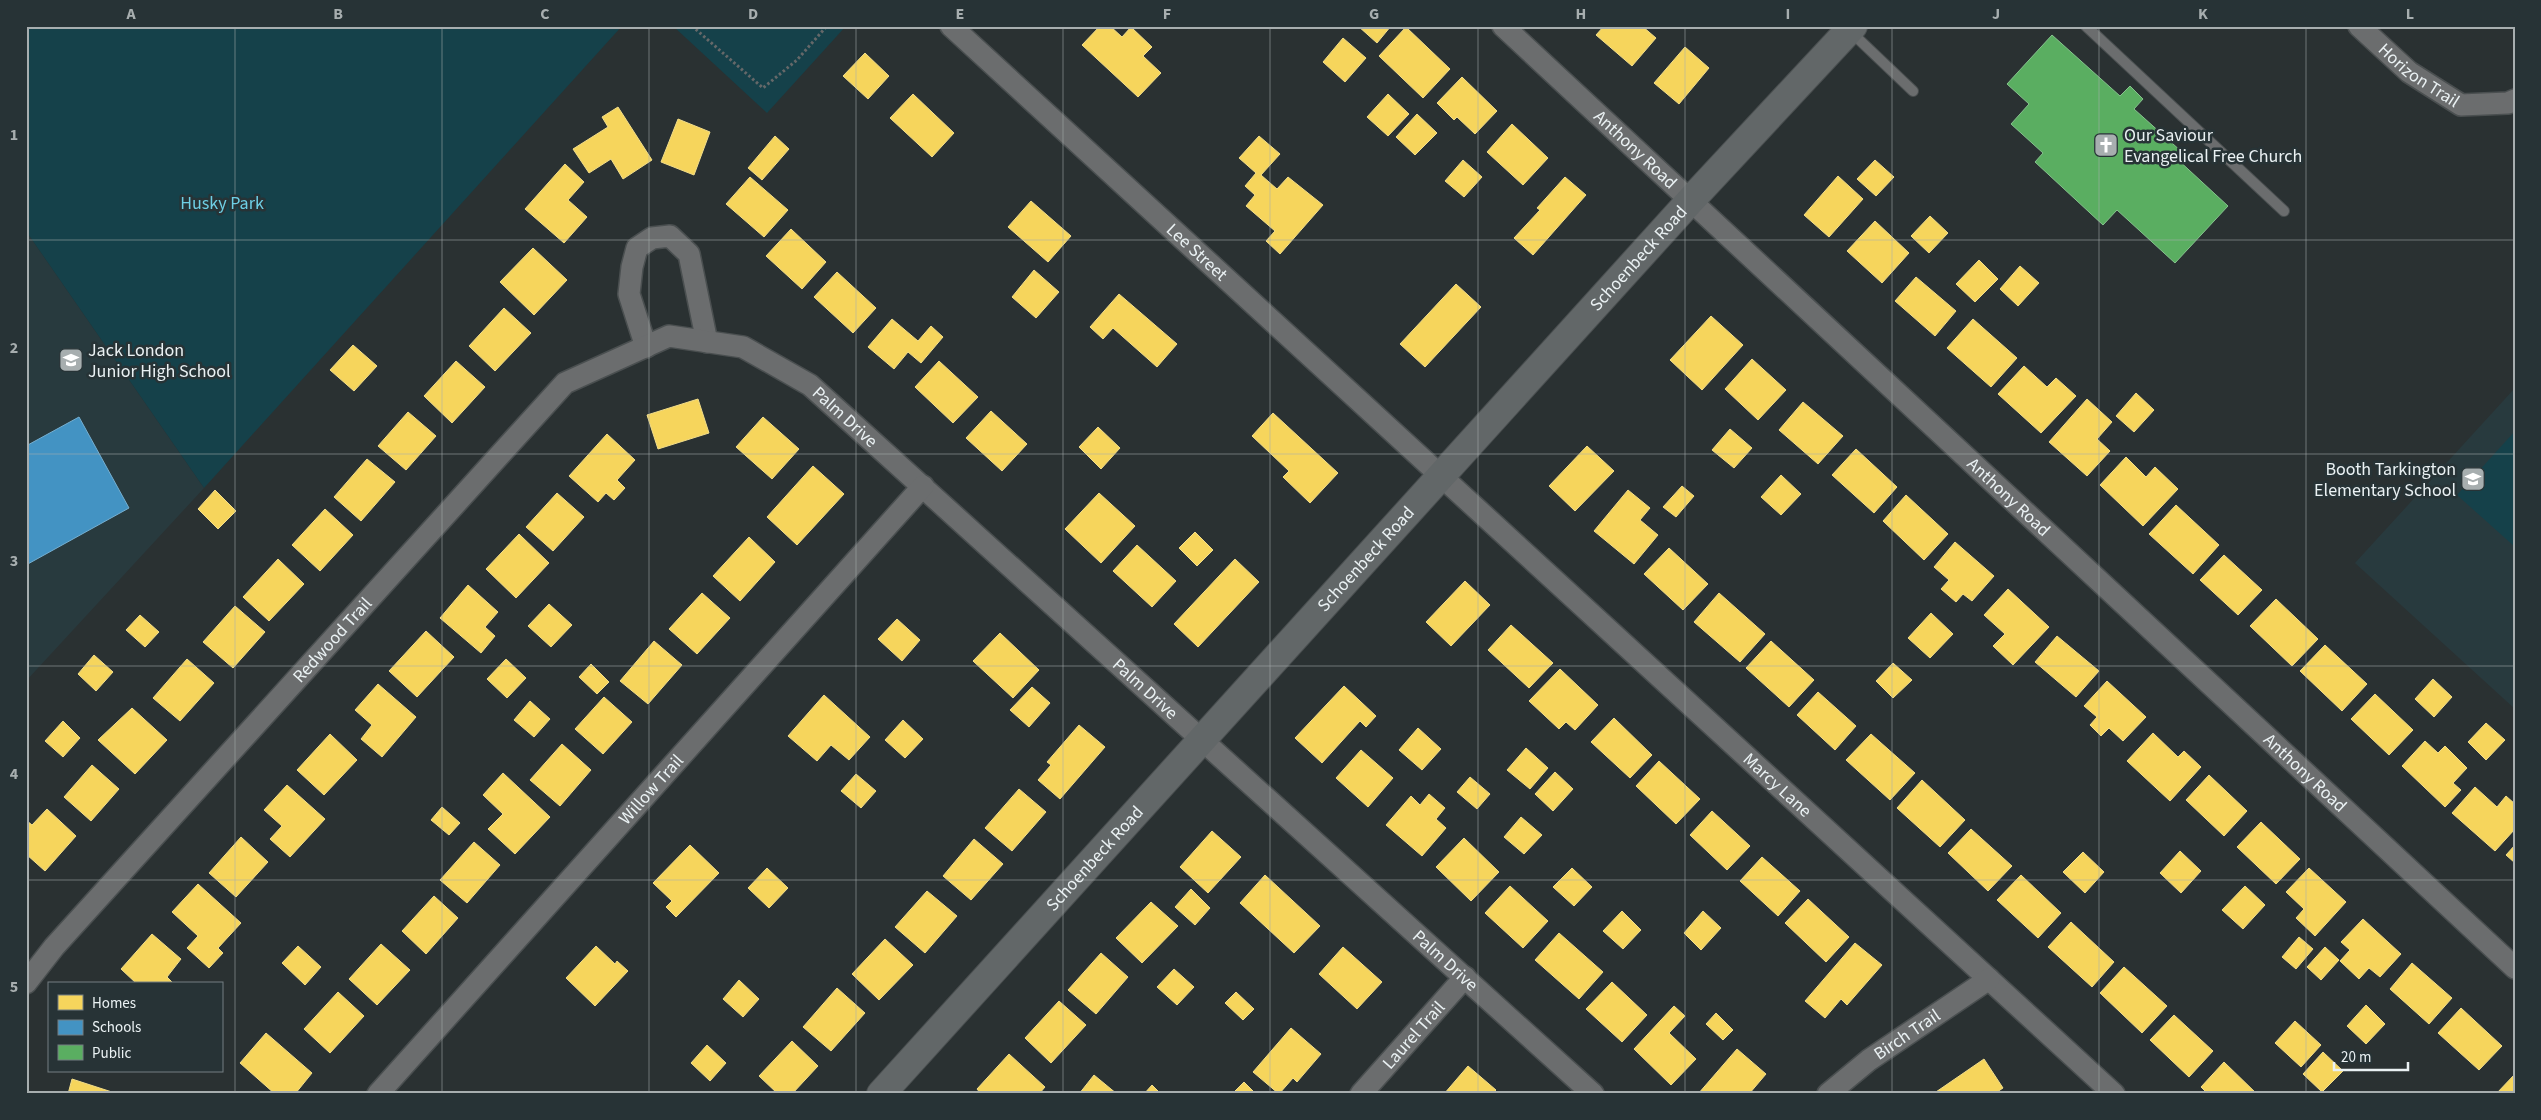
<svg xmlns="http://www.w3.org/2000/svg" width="2541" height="1120" viewBox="0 0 2541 1120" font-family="'Source Sans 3',sans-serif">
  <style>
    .built { fill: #283a3e }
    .green { fill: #15414a }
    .homes { fill: #f6d55c; stroke: #f2dd89 }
    .schools { fill: #4393c3; stroke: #75afd1 }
    .public { fill: #5aae61; stroke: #85c28d }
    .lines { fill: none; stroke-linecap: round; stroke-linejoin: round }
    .lane-casing { stroke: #4a4f50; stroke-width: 12 }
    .street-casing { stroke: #4a4f50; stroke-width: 24 }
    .secondary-casing { stroke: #4a4f50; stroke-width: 30 }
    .path { stroke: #656869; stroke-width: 3; stroke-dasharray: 2.5 2.5; stroke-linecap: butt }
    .lane { stroke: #6b6d6e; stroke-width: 10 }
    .street { stroke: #6b6d6e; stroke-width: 21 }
    .secondary { stroke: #626768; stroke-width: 28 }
    .grid { fill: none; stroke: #a7aeaf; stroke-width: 1; stroke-opacity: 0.55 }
    .labels { text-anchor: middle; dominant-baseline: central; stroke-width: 5; stroke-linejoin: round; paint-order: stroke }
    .street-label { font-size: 18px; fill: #eaf1f3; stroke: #273336 }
    .poi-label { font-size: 18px; fill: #eaf1f3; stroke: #273336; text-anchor: start }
    .park-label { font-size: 18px; fill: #6ecfe5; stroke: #273336 }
    .neatline { fill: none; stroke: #a7aeaf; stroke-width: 2 }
    .grid-label { font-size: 16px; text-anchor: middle; font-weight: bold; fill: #a7aeaf }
  </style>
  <rect width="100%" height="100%" fill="#2a3132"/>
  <g class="built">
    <path d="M26,231l178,257 -178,193z"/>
    <path d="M2515,388v321l-160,-146z"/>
  </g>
  <g class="green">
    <path d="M26,26h596l-418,462 -178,-257z"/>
    <path d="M673,26h173l-79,87z"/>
    <path d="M2515,431v116l-58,-52z"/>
  </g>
  <g class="homes">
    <path d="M1100,26h10l12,11 9,-10 21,20 -9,9 18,17 -23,24 -56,-52z"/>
    <path d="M1358,26h33l-14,17z"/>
    <path d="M1604,26h38l14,12 -24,28 -36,-31z"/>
    <path d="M1406,27l44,42 -27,29 -44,-42z"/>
    <path d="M1343,38l23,20 -21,24 -22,-20z"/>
    <path d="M1685,47l24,21 -30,36 -25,-21z"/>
    <path d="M865,53l24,23 -21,23 -25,-23z"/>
    <path d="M1462,77l35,34 -22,23 -18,-17 -3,3 -17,-17z"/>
    <path d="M913,94l41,39 -22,24 -42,-39z"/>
    <path d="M1388,94l21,20 -21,22 -21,-19z"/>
    <path d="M618,107l34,53 -29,19 -12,-20 -22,14 -16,-24 35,-22 -6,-10z"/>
    <path d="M1417,114l20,19 -22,22 -19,-18z"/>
    <path d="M678,119l32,13 -16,43 -33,-13z"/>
    <path d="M1512,124l36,34 -25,27 -36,-33z"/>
    <path d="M775,136l14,13 -27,31 -14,-12z"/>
    <path d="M1259,136l21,18 -19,21 16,14 11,-12 35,28 -43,49 -14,-13 9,-10 -29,-25 9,-11 -10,-9 11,-13 -17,-15z"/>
    <path d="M1463,160l19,17 -18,20 -19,-16z"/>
    <path d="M1875,160l19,17 -18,19 -19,-17z"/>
    <path d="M565,164l19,18 -16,18 19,17 -23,26 -39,-34z"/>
    <path d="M1838,176l25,23 -34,38 -25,-22z"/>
    <path d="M750,177l38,33 -24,27 -38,-33z"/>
    <path d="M1565,177l21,18 -53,60 -19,-17 26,-28 -3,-2z"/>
    <path d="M1031,201l40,35 -23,26 -40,-35z"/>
    <path d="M1930,216l18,17 -19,20 -18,-17z"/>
    <path d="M1875,221l34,32 -27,30 -35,-32z"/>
    <path d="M791,229l35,33 -24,27 -36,-33z"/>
    <path d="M533,248l34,32 -33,35 -34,-33z"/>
    <path d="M1979,260l19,19 -23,23 -19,-18z"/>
    <path d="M2020,266l19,17 -21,23 -18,-17z"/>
    <path d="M1034,270l25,22 -23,26 -24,-21z"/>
    <path d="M837,272l39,36 -23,25 -39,-36z"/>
    <path d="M1916,277l40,34 -21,25 -40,-35z"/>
    <path d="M1456,284l25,23 -56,60 -25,-23z"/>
    <path d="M1119,294l58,50 -20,23 -44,-39 -10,11 -13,-12z"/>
    <path d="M504,308l27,25 -36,38 -26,-25z"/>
    <path d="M1711,316l32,29 -41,45 -32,-30z"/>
    <path d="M892,319l26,22 13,-15 12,11 -22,26 -13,-11 -14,17 -26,-22z"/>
    <path d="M1973,319l44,39 -26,29 -44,-39z"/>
    <path d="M353,345l24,21 -23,25 -24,-21z"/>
    <path d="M1752,359l34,31 -28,30 -33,-31z"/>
    <path d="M456,361l29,26 -33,36 -28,-27z"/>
    <path d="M939,361l39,36 -25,26 -38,-36z"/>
    <path d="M2024,366l23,21 9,-9 20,18 -35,37 -43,-39z"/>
    <path d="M2136,393l18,17 -20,22 -18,-16z"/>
    <path d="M698,399l11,34 -51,16 -11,-34z"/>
    <path d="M2087,399l25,23 -15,17 13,12 -23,25 -38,-34z"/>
    <path d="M1803,402l40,34 -25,28 -39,-34z"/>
    <path d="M991,411l36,33 -25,27 -36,-33z"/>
    <path d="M408,412l28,24 -30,34 -28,-24z"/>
    <path d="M1273,413l65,60 -28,30 -27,-26 6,-6 -37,-35z"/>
    <path d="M763,417l36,32 -27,30 -36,-32z"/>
    <path d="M1098,427l22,21 -19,21 -22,-22z"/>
    <path d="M1730,429l22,19 -18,20 -22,-18z"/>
    <path d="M607,434l28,26 -18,20 8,8 -11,12 -8,-7 -8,9 -29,-26z"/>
    <path d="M1587,446l27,25 -39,40 -26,-25z"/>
    <path d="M1856,449l41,38 -23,26 -42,-38z"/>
    <path d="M2126,457l20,20 9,-10 23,22 -35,37 -43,-41z"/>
    <path d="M367,459l28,23 -34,39 -27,-24z"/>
    <path d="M813,466l31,28 -47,51 -30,-28z"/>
    <path d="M1781,475l20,19 -20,21 -20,-18z"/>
    <path d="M1682,486l12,10 -18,21 -13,-10z"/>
    <path d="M215,490l21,21 -18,18 -20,-20z"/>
    <path d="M1628,490l22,18 -10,12 18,15 -24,29 -40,-33z"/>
    <path d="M557,493l27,24 -31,34 -27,-24z"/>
    <path d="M1099,493l36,33 -34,37 -36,-34z"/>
    <path d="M1906,495l42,39 -24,26 -41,-39z"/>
    <path d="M2176,505l43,40 -26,29 -44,-40z"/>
    <path d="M325,509l28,26 -33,36 -28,-26z"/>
    <path d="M1195,532l18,18 -16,16 -18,-18z"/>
    <path d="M519,534l30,29 -33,35 -30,-29z"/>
    <path d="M749,537l26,25 -35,39 -27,-25z"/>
    <path d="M1955,542l39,34 -22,25 -9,-7 -7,8 -15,-13 8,-9 -15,-13z"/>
    <path d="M1137,545l39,36 -24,26 -39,-36z"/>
    <path d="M1669,548l39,36 -25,26 -39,-36z"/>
    <path d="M2224,555l38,35 -24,25 -38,-35z"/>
    <path d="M278,559l26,25 -35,37 -26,-24z"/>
    <path d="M1235,559l24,23 -61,65 -24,-23z"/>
    <path d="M1465,581l25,24 -39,41 -25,-24z"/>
    <path d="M468,585l30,27 -13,15 10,9 -14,17 -41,-35z"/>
    <path d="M2008,589l41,38 -36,38 -20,-19 12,-12 -21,-19z"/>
    <path d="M702,593l28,25 -33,36 -28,-25z"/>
    <path d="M1719,593l46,41 -25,28 -46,-40z"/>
    <path d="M2276,599l42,40 -26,27 -42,-40z"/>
    <path d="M549,604l23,21 -21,22 -23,-21z"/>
    <path d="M235,606l30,26 -32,36 -30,-26z"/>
    <path d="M1931,613l22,21 -23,24 -22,-20z"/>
    <path d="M140,615l19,17 -14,15 -19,-17z"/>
    <path d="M897,619l23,21 -18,21 -24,-22z"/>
    <path d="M1511,625l42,38 -24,25 -41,-38z"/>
    <path d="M426,631l28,26 -37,40 -28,-26z"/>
    <path d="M1000,633l39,37 -26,28 -40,-37z"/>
    <path d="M2057,636l42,35 -23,26 -41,-35z"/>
    <path d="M654,641l28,24 -34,39 -28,-23z"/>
    <path d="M1771,641l43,39 -25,27 -43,-39z"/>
    <path d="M2325,645l42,39 -25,27 -42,-40z"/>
    <path d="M94,655l19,17 -17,19 -18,-17z"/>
    <path d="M187,659l27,24 -34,38 -27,-23z"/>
    <path d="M506,659l20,19 -19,20 -20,-19z"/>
    <path d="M1893,663l19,17 -19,18 -17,-17z"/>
    <path d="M591,664l18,18 -12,12 -18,-17z"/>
    <path d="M1560,669l38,36 -23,25 -9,-8 -7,7 -30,-28z"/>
    <path d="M2433,679l19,18 -18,20 -19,-18z"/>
    <path d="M2107,681l39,36 -23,24 -14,-13 -8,8 -11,-11 7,-8 -13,-11z"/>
    <path d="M378,684l38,33 -34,40 -21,-18 11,-14 -17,-15z"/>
    <path d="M1344,686l32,30 -10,11 -6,-6 -38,42 -27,-25z"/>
    <path d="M1032,687l18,16 -21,24 -19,-17z"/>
    <path d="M1818,692l38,34 -21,24 -38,-35z"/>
    <path d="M2375,694l38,36 -24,25 -38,-36z"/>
    <path d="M824,695l46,42 -21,23 -18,-15 -14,16 -29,-25z"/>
    <path d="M604,697l28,25 -29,32 -28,-25z"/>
    <path d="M530,701l20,18 -16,18 -20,-17z"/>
    <path d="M132,708l35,32 -32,34 -37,-34z"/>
    <path d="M1614,718l38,37 -22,23 -39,-36z"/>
    <path d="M903,720l20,19 -18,19 -20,-18z"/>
    <path d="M63,721l17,17 -17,19 -18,-16z"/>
    <path d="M2486,723l19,17 -19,20 -18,-18z"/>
    <path d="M1079,725l26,22 -45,52 -22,-19 13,-15 -4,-3z"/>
    <path d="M1418,728l23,21 -19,21 -23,-20z"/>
    <path d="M2153,733l25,24 6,-6 17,16 -31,34 -43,-40z"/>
    <path d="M330,734l27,26 -33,35 -27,-25z"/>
    <path d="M1871,734l44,39 -25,27 -44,-40z"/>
    <path d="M2425,741l13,12 7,-7 22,22 -14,15 8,7 -16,17 -43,-41z"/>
    <path d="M562,744l29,26 -31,36 -30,-26z"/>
    <path d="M1526,748l22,20 -18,21 -23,-19z"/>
    <path d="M1361,750l32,28 -25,29 -32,-29z"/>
    <path d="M1659,761l41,38 -24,25 -40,-38z"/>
    <path d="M92,765l27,24 -28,32 -27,-24z"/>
    <path d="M1555,772l18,17 -20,22 -18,-17z"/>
    <path d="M503,773l47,44 -35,37 -27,-25 15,-15 -20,-19z"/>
    <path d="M856,774l20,17 -15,17 -20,-17z"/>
    <path d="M2209,775l38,36 -23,25 -38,-36z"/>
    <path d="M1470,777l20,17 -13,15 -20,-17z"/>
    <path d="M1922,780l43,40 -25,27 -43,-39z"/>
    <path d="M287,785l38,34 -35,38 -20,-18 12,-13 -18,-16z"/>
    <path d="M2475,787l22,20 9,-11 9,8v25l-20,22 -43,-38z"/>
    <path d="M1019,789l27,23 -34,39 -27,-23z"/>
    <path d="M1429,794l16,14 -9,11 10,9 -24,28 -36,-31 25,-29 9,9z"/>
    <path d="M442,807l18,16 -11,12 -18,-15z"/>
    <path d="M47,809l29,27 -31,35 -19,-17v-34l6,5z"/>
    <path d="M1712,811l38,35 -23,24 -37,-35z"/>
    <path d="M1521,817l21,18 -18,19 -20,-17z"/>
    <path d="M2261,822l39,37 -24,25 -39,-37z"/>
    <path d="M1971,829l41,37 -24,25 -40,-38z"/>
    <path d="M1212,831l29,26 -33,36 -28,-26z"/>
    <path d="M241,837l27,25 -32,35 -27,-24z"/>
    <path d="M1464,838l35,34 -28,29 -35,-34z"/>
    <path d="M974,839l29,25 -32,36 -28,-24z"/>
    <path d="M474,842l26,23 -33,38 -27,-23z"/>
    <path d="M690,845l29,28 -43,44 -10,-10 6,-6 -19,-18z"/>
    <path d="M2515,845v18l-9,-8z"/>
    <path d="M2180,851l21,20 -20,22 -21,-20z"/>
    <path d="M2083,852l21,20 -19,21 -22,-21z"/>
    <path d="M1762,857l38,34 -22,25 -38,-35z"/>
    <path d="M767,868l21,20 -19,20 -21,-20z"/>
    <path d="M1572,868l20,19 -18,19 -21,-19z"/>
    <path d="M2309,868l37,34 -31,34 -19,-18 8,-9 -18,-17z"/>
    <path d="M1265,875l55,51 -26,27 -54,-50z"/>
    <path d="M2021,875l40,38 -23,25 -41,-38z"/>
    <path d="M198,884l43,39 -23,25 5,5 -14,15 -22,-20 11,-12 -26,-24z"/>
    <path d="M1510,886l38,35 -25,27 -38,-35z"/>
    <path d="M2245,886l20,19 -22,24 -21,-19z"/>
    <path d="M1191,889l19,19 -15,17 -20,-18z"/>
    <path d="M927,891l30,25 -32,37 -30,-26z"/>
    <path d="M434,896l24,22 -32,36 -24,-23z"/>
    <path d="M1808,899l41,38 -23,25 -41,-39z"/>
    <path d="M1151,902l27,24 -36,37 -26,-25z"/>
    <path d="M1622,911l19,19 -18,19 -20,-18z"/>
    <path d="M1703,911l18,17 -20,22 -17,-17z"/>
    <path d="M2363,919l38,35 -21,23 -11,-9 -10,11 -19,-18 10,-11 -9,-8z"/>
    <path d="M2071,922l43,40 -22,25 -44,-40z"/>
    <path d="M1559,933l44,39 -24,27 -44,-39z"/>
    <path d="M152,934l29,25 -14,18 5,5 -1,2h-34l-16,-15z"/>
    <path d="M2299,937l14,12 -17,20 -14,-12z"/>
    <path d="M885,939l28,26 -34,35 -27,-26z"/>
    <path d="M1855,943l27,22 -35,40 -6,-6 -16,19 -20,-17z"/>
    <path d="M381,944l29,26 -33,35 -28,-26z"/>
    <path d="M298,946l23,21 -16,18 -23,-22z"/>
    <path d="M596,946l19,18 2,-3 11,10 -33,35 -29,-28z"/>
    <path d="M1343,947l39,35 -25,27 -38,-35z"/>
    <path d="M2325,947l14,13 -18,20 -14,-13z"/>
    <path d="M1101,953l27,24 -32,37 -28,-24z"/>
    <path d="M2412,963l40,35 -23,26 -39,-35z"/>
    <path d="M2124,967l43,39 -25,27 -42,-40z"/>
    <path d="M1174,969l20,18 -17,18 -20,-18z"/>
    <path d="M739,980l20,19 -16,18 -20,-18z"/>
    <path d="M1612,982l35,33 -25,27 -36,-33z"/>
    <path d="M837,988l28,25 -34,38 -28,-24z"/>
    <path d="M338,992l26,24 -34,37 -26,-24z"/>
    <path d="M1236,992l18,17 -11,11 -18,-17z"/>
    <path d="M1059,1001l27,24 -35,38 -26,-25z"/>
    <path d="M2366,1005l19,19 -19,20 -19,-18z"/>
    <path d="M1674,1006l11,10 -16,17 27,26 -25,26 -37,-36z"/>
    <path d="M2461,1008l41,38 -23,24 -41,-37z"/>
    <path d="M1716,1013l17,17 -10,10 -17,-16z"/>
    <path d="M2174,1015l39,36 -24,26 -39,-37z"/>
    <path d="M2295,1021l26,24 -20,22 -26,-24z"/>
    <path d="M1291,1028l30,26 -24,28 -4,-4 -14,16 -26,-22z"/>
    <path d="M266,1033l46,40 -17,21h-20l-35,-31z"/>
    <path d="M792,1041l26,25 -26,28h-14l-19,-18z"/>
    <path d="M707,1045l19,18 -16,18 -19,-18z"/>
    <path d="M1737,1049l29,25 -17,20h-51z"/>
    <path d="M2323,1052l20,19 -21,21 -19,-18z"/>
    <path d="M1009,1054l36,33 -6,7h-58l-4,-5z"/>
    <path d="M1984,1059l19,29 -9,6h-61z"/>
    <path d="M2224,1062l33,32h-49l-7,-7z"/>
    <path d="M1468,1066l28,24 -4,4h-48z"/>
    <path d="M2515,1074v20h-19z"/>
    <path d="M1094,1075l23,19h-38z"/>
    <path d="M72,1079l46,15h-50z"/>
    <path d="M1244,1082l12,12h-24z"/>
    <path d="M1152,1085l9,9h-17z"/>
  </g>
  <path class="schools" d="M79,417l50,91 -103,57v-119z"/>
  <path class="public" d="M2052,35l68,61 10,-10 13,13 -9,10 48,43 -6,6 52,48 -53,57 -58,-53 -14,15 -68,-63 8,-9 -32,-29 18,-20 -22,-20z"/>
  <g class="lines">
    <g class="lane-casing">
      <g id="lane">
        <path d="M2086,26l198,185"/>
        <path d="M1850,31l63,60"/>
      </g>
    </g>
    <g class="street-casing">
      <g id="street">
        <path id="s1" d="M951,26l1163,1068"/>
        <path id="s2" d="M1503,26l1012,942"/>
        <path id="s3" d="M2359,26l50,46 52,33 47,-2 7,-3"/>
        <path d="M646,347l-17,-53 3,-27 5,-19 15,-10 18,-2 19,18 18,88"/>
        <path id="s4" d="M26,983l28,-36 511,-564 104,-47 74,11 67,38 783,709"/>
        <path id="s5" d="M378,1094l545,-608"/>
        <path id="s6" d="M1361,1094l104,-117"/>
        <path id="s7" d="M1828,1094l41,-34 120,-81"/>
      </g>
    </g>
    <g class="secondary-casing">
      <g id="secondary">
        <path id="s8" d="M881,1094l809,-893 163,-175"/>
      </g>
    </g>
    <path class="path" d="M692,26l71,62 34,-28 30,-34"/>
    <use href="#lane" class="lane"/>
    <use href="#street" class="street"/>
    <use href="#secondary" class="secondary"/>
  </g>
  <path class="grid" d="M235,26v1068M442,26v1068M649,26v1068M856,26v1068M1063,26v1068M1270,26v1068M1478,26v1068M1685,26v1068M1892,26v1068M2099,26v1068M2306,26v1068M26,240h2489M26,454h2489M26,666h2489M26,880h2489"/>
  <defs>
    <g id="church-square" transform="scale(1.25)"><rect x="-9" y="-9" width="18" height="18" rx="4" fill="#a7aeaf" stroke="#273336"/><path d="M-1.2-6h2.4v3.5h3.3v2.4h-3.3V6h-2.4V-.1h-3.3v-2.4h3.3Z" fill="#fff"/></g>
    <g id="school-square" transform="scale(1.25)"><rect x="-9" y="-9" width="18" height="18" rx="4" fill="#a7aeaf" stroke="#273336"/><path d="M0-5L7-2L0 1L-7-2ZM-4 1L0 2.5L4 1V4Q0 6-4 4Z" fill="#fff"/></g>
  </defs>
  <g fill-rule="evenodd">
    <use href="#church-square" x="2106" y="145"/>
    <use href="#school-square" x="71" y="360"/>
    <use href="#school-square" x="2473" y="479"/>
  </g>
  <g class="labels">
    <g class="street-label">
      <text stroke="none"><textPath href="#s3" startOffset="78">Horizon Trail</textPath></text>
      <text stroke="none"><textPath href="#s2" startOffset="181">Anthony Road</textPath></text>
      <text stroke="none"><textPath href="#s1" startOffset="334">Lee Street</textPath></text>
      <text stroke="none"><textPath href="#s8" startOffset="1128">Schoenbeck Road</textPath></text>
      <text stroke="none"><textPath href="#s4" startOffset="1120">Palm Drive</textPath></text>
      <text stroke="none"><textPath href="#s2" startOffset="691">Anthony Road</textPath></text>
      <text stroke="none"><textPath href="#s8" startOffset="722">Schoenbeck Road</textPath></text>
      <text stroke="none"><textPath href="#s4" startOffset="460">Redwood Trail</textPath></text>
      <text stroke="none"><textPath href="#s4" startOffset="1525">Palm Drive</textPath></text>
      <text stroke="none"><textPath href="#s2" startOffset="1096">Anthony Road</textPath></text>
      <text stroke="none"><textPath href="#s1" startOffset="1122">Marcy Lane</textPath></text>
      <text stroke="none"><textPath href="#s5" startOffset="409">Willow Trail</textPath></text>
      <text stroke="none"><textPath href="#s8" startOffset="318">Schoenbeck Road</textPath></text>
      <text stroke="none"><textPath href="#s4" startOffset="1930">Palm Drive</textPath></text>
      <text stroke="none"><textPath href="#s6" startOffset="79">Laurel Trail</textPath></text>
      <text stroke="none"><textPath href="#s7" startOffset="99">Birch Trail</textPath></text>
    </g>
    <g class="poi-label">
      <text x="2124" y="135">Our Saviour<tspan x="2124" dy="21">Evangelical Free Church</tspan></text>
      <text x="88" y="350">Jack London<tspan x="88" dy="21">Junior High School</tspan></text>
      <text x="2456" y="469" text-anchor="end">Booth Tarkington<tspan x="2456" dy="21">Elementary School</tspan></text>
    </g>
    <g class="park-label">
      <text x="222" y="203">Husky Park</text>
    </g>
  </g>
  <rect width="2541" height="1120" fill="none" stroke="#273336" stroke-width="55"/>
  <rect x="48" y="982" width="175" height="90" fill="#273336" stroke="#757f82"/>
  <rect x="58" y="995" width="25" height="15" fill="#f6d55c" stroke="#757f82"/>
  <text x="92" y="1008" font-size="15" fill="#eaf1f3">Homes</text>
  <rect x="58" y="1020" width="25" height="15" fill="#4393c3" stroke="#757f82"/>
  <text x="92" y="1032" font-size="15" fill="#eaf1f3">Schools</text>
  <rect x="58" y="1045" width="25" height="15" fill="#5aae61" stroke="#757f82"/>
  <text x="92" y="1058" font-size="15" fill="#eaf1f3">Public</text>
  <path d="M2334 1062v8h74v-8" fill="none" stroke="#eaf1f3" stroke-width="2.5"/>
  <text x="2341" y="1062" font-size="15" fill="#eaf1f3" stroke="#273336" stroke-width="4" paint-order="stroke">20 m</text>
  <rect x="28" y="28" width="2486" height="1064" class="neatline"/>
  <g class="grid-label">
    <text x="131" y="19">A</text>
    <text x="338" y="19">B</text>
    <text x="545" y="19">C</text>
    <text x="753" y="19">D</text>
    <text x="960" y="19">E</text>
    <text x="1167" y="19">F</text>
    <text x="1374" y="19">G</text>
    <text x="1581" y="19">H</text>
    <text x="1788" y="19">I</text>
    <text x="1996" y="19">J</text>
    <text x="2203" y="19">K</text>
    <text x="2410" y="19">L</text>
    <text x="14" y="140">1</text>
    <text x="14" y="353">2</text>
    <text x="14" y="566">3</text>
    <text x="14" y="779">4</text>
    <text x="14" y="992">5</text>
  </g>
</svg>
